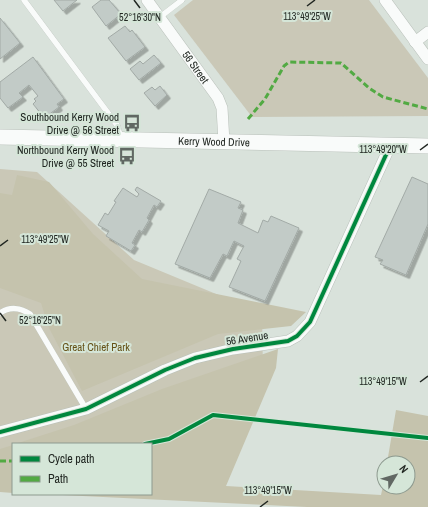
<svg xmlns="http://www.w3.org/2000/svg" width="428" height="507" viewBox="0 0 428 507" font-family="'Archivo Narrow',sans-serif">
  <style>
    .green { fill: #cac8b7 }
    .forest { fill: #c5c3ad }
    .building { fill: #c2cbc7; stroke: #a2aaa6; filter: url(#shadow) }
    .lines { fill: none; stroke-linecap: round; stroke-linejoin: round }
    .lane-casing { stroke: #b9c0ba; stroke-width: 6 }
    .street-casing { stroke: #b9c0ba; stroke-width: 12 }
    .secondary-casing { stroke: #b9c0ba; stroke-width: 16 }
    .lane { stroke: #f9fbfa; stroke-width: 5.5 }
    .street { stroke: #f9fbfa; stroke-width: 11 }
    .secondary { stroke: #f9fbfa; stroke-width: 15 }
    .quiet { stroke: #52aa43; stroke-width: 3; stroke-dasharray: 6 3; stroke-linecap: butt }
    .cycleway-casing { stroke: #d5e6d8; stroke-width: 6 }
    .cycleway { stroke: #00873e; stroke-width: 4 }
    .ticks { fill: none; stroke: #212722; stroke-width: 1.5 }
    .labels { text-anchor: middle; dominant-baseline: central; stroke-width: 4; stroke-linejoin: round; paint-order: stroke }
    .street-label { font-size: 11px; fill: #212722; stroke: #d5e6d8 }
    .poi-label { font-size: 11px; fill: #212722; stroke: #d5e6d8; text-anchor: end }
    .park-label { font-size: 11px; fill: #655117; stroke: #d5e6d8 }
    .ticks-label { font-size: 10px; text-anchor: middle; fill: #212722; stroke: #d5e6d8; stroke-width: 4; stroke-linejoin: round; paint-order: stroke }
  </style>
  <defs>
    <filter id="shadow"><feDropShadow dx="3.5" dy="3.5" stdDeviation="0" flood-color="#0004"/></filter>
  </defs>
  <rect width="100%" height="100%" fill="#d9e2db"/>
  <g class="green">
    <path d="M193,0h176l59,78v38l-176,1 -78,-102z"/>
    <path d="M0,169l37,3 97,88 128,53 1,60 -112,71h-138v45h-13z"/>
  </g>
  <g class="forest">
    <path d="M17,175l32,7 44,52 49,45 164,33 -15,14 -73,8 -136,57 -33,-63 -8,-25 -41,-15v-95l12,2z"/>
    <path d="M278,349l-2,19 -50,118 155,9 3,-14v6h24v-24h-21l9,-53 32,6v91h-121l-265,-13h109v-50h-136l59,-19 88,-36z"/>
    <path d="M13,445v48l-13,-1v-43z"/>
  </g>
  <g class="building">
    <path d="M54,0h23l-14,11z"/>
    <path d="M101,0h8l12,14 -15,12 -14,-19z"/>
    <path d="M0,18l20,25 -20,16z"/>
    <path d="M125,26l5,6 2,-2 13,17 -19,14 -18,-23z"/>
    <path d="M154,55l7,8 -22,17 -9,-11 10,-8 3,3z"/>
    <path d="M33,57l31,42 -7,5 2,3 -12,9 -2,-2 -3,1 -9,-11 3,-3 -2,-2 4,-3 -9,-11 -10,8 4,4 -15,11 -8,-10v-16z"/>
    <path d="M160,86l7,9 -12,11 -11,-13 8,-6 3,3z"/>
    <path d="M412,177l16,7v40l-22,51 -26,-11 3,-4 -8,-3z"/>
    <path d="M137,187l24,14 -4,6 -3,-2 -7,13 2,2 -7,12 -3,-2 -7,13 3,2 -4,6 -25,-15 3,-5 -11,-6 7,-12 3,2 8,-13 -2,-1 9,-13 14,9 2,-3 -4,-4z"/>
    <path d="M209,189l32,13 -3,6 5,2 -5,13 20,10 5,-13 5,2 3,-6 28,12 -34,73 -36,-14 12,-26 -4,-2 7,-13 -10,-5 -7,15 -4,-2 -13,24 -35,-14z"/>
  </g>
  <g class="lines">
    <g class="lane-casing">
      <g id="lane">
        <path d="M24,0l93,125 4,13"/>
        <path d="M160,17l22,-17"/>
        <path d="M0,313c10,-7 21,-5 30,1l56,95"/>
      </g>
    </g>
    <g class="street-casing">
      <g id="street">
        <path id="s1" d="M147,0l71,98 4,10 2,34"/>
        <path d="M385,0l43,59"/>
        <path d="M415,42l13,-10"/>
        <path d="M0,432l86,-23 79,-39 30,-12 38,-9 55,-8 9,-5 13,-14 80,-176"/>
      </g>
    </g>
    <g class="secondary-casing">
      <g id="secondary">
        <path id="s2" d="M0,137l428,9"/>
      </g>
    </g>
    <use href="#lane" class="lane"/>
    <use href="#street" class="street"/>
    <use href="#secondary" class="secondary"/>
    <g class="quiet">
      <path d="M248,119l17,-20 19,-33 5,-4 52,1 28,25 14,9 45,12"/>
      <path d="M0,461h13"/>
    </g>
    <g class="cycleway-casing">
      <g id="cycleway">
        <path d="M0,432l86,-23 79,-39 30,-12 38,-9 55,-8 9,-5 13,-14 80,-176"/>
        <path d="M145,444l24,-5 44,-24 215,23"/>
      </g>
    </g>
    <use href="#cycleway" class="cycleway"/>
  </g>
  <path class="ticks" d="M134,0l6,8M307,6l8,-6M420,150l8,-6M0,246l8,-6M0,313l6,8M420,382l8,-6M260,507l8,-6"/>
  <defs>
    <g id="bus-bare" transform="scale(1.38)"><path d="M-5-6H5V4H4V6H2V4H-2V6H-4V4H-5ZM-3.5-4V0h7V-4ZM-3.5 1.2v1.5H-2V1.2ZM2 1.2v1.5H3.5V1.2Z" fill="#616863" stroke="#d5e6d8" stroke-width="2.5" paint-order="stroke"/></g>
  </defs>
  <g fill-rule="evenodd">
    <use href="#bus-bare" x="132" y="123"/>
    <use href="#bus-bare" x="127" y="156"/>
  </g>
  <g class="labels">
    <g class="street-label">
      <text stroke="none"><textPath href="#s1" startOffset="83">56 Street</textPath></text>
      <text stroke="none"><textPath href="#s2" startOffset="214">Kerry Wood Drive</textPath></text>
      <text transform="translate(247 338) rotate(-9)">56 Avenue</text>
    </g>
    <g class="poi-label">
      <text x="119" y="117">Southbound Kerry Wood<tspan x="119" dy="13">Drive @ 56 Street</tspan></text>
      <text x="114" y="150">Northbound Kerry Wood<tspan x="114" dy="13">Drive @ 55 Street</tspan></text>
    </g>
    <g class="park-label">
      <text x="96" y="347">Great Chief Park</text>
    </g>
  </g>
  <g class="ticks-label">
    <text x="307" y="20">113°49'25"W</text>
    <text x="140" y="21">52°16'30"N</text>
    <text x="383" y="153">113°49'20"W</text>
    <text x="45" y="243">113°49'25"W</text>
    <text x="40" y="324">52°16'25"N</text>
    <text x="383" y="385">113°49'15"W</text>
    <text x="268" y="494">113°49'15"W</text>
  </g>
  <rect x="12" y="443" width="140" height="52" fill="#d5e6d8" stroke="#8d9a8f"/>
  <rect x="20" y="456" width="20" height="6" fill="#00873e" stroke="#8d9a8f"/>
  <text x="48" y="463" font-size="12" fill="#212722">Cycle path</text>
  <rect x="20" y="476" width="20" height="6" fill="#52aa43" stroke="#8d9a8f"/>
  <text x="48" y="483" font-size="12" fill="#212722">Path</text>
  <g transform="translate(396 475) rotate(52)"><circle r="19" fill="#d5e6d8" stroke="#8d9a8f"/>
  <path d="M0-3L7 15L0 10L-7 15Z" fill="#616863"/>
  <text y="-6" font-size="11" font-weight="bold" text-anchor="middle" fill="#212722">N</text>
  </g>
</svg>
